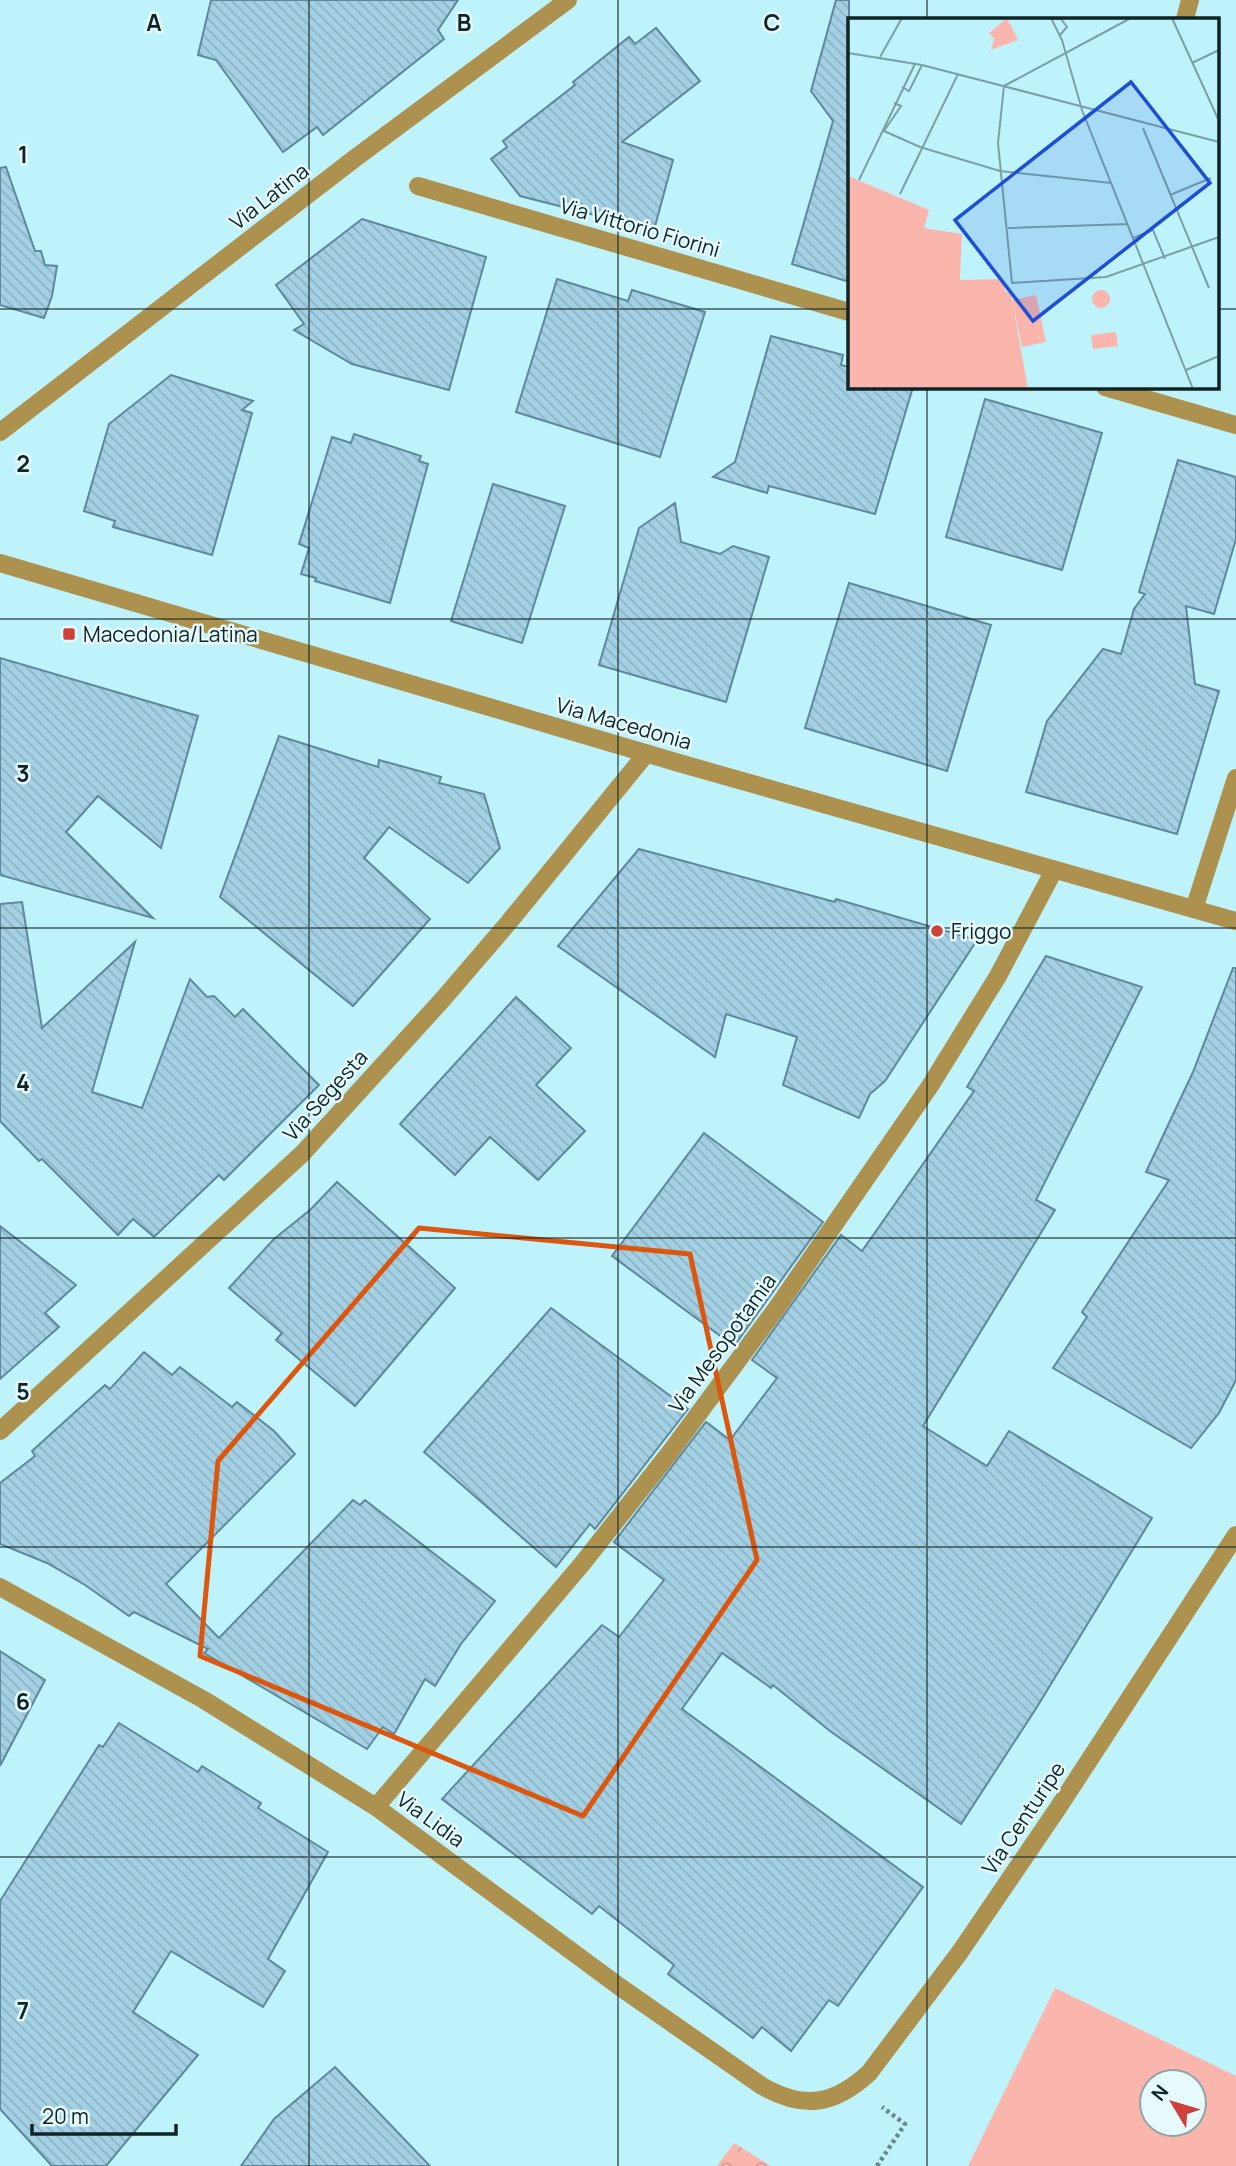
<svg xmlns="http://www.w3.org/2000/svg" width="1236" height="2166" viewBox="0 0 1236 2166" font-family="Manrope,sans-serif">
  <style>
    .grass { fill: #fab6ad; fill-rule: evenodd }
    .park { fill: url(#park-crowns) }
    .building { fill: url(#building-back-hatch); stroke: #5e889b; stroke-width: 2 }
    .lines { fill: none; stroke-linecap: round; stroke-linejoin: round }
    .path { stroke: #65898e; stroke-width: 4.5; stroke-dasharray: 3.5 3.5; stroke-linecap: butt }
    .service { stroke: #ad924f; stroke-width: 18 }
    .minor { stroke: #ad924f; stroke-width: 18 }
    .tertiary { stroke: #ad924f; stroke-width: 18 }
    .marked { fill: none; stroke: #dd560d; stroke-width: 5; stroke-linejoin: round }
    .grid { fill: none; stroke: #0f2426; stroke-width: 2; stroke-opacity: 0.55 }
    .poi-dot { fill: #ce4038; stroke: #e6fafd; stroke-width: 2.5 }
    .labels { text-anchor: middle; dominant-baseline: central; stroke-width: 5; stroke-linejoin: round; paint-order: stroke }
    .street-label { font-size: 21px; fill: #0f2426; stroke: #e6fafd }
    .poi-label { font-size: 21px; fill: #0f2426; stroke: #e6fafd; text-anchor: start }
    .inset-road { fill: none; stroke: #79a0a6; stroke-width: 2 }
    .view { fill: #1d4ed8; fill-opacity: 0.15; stroke: #1d4ed8; stroke-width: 3.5 }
    .inset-edge { fill: none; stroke: #0f2426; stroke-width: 3.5 }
    .grid-label { font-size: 23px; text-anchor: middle; font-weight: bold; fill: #0f2426; stroke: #e6fafd; stroke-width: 5; stroke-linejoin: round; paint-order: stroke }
  </style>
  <defs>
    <pattern id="park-crowns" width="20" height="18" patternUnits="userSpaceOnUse" patternTransform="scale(1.75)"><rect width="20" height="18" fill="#fab6ad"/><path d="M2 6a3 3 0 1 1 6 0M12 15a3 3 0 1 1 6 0" fill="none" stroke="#d59c95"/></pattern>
    <pattern id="building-back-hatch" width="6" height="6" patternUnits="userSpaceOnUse" patternTransform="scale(1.75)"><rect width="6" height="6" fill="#a4d0e4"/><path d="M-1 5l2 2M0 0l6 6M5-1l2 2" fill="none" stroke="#8cb2c3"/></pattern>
  </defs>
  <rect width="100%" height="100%" fill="#bff3fb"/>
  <path class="grass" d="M1055,1988l181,88v90h-268zM1152,2082h42v42h-42z"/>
  <path class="park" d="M734,2143l37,23h-54z"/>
  <g class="building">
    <path d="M211,0h247l-20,30 6,9 -121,96 -6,-8 -34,25 -67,-92 -18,-5z"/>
    <path d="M836,0h13v282l-57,-18 41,-143 -22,-30z"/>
    <path d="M656,28l44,53 -78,61 51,18 -19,70 -134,-34 -29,-37 16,-12 -4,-6 72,-56 -2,-3 56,-45 6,7z"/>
    <path d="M6,167l29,84h6l4,14 12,1 -5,30 -8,22 -44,-13v-137z"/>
    <path d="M362,219l124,38 -37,133 -97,-26 -58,-34 10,-6 -28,-39z"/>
    <path d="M557,279l71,22 4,-11 73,22 -45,145 -144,-45z"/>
    <path d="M771,336l72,19 -2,10 8,2v20h64l-38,127 -106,-28 -2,7 -54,-16 22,-15z"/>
    <path d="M171,375l82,26 -11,9 10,3 -40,142 -99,-28 2,-6 -31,-10 25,-87z"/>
    <path d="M985,399l117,34 -40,137 -116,-33z"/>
    <path d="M354,434l67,22 -2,5 9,3 -38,139 -75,-22 1,-3 -15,-4 8,-26 -10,-4 33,-107 19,6z"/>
    <path d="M1178,460l58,17v62l-22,75 -28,-8 9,78 24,7 -42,143 -151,-42 21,-71 56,-72 18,5 13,-45 11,-15 -6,-2z"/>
    <path d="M493,484l72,22 -43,137 -71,-22z"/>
    <path d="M675,503l6,39 39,12 13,-8 36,11 -43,145 -127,-37 40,-137z"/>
    <path d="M849,583l142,42 -44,146 -142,-43z"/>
    <path d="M0,658l198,58 -37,132 -63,-52 -32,36 87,86 -153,-43z"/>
    <path d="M279,736l99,31 1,-7 62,17 -2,6 45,11 16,54 -32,35 -79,-56 -25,31 66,61 -77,87 -133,-109z"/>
    <path d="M639,849l196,53 1,-3 141,41 -92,141 -15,13 -11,24 -76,-33 14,-48 -71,-23 -11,43 -157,-111z"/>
    <path d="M22,902l20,126 93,-86 -43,150 50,16 48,-129 17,18 7,-1 21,21 8,-8 76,76 -95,95 -5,-5 -65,62 -21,-18 -15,16 -76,-76 -3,2 -39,-40v-217z"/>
    <path d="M1046,956l96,31 -106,213 19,10 -132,216 64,40 22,-35 143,87 -115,189 -76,117 -131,-93 -57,-46 -2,3 -49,-35 -40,56 241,178 -85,119 -9,-6 -38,51 -29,-24 -9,11 -85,-64 6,-9 -75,-59 -7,8 -150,-115 160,-174 17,12 45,-57 -50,-38 92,-120 24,18 47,-62 -25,-18 89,-125 21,16 112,-160 -7,-4z"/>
    <path d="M1233,968h3v412l-17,33 -28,35 -138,-80 34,-51 -5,-5 87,-132 -23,-8 47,-100z"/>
    <path d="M516,997l55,51 -35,37 49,46 -47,49 -48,-43 -35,38 -55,-51z"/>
    <path d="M704,1133l119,89 -89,124 -122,-90z"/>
    <path d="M337,1182l118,106 -100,118 -79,-66 6,-7 -53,-45 45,-49 36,-29z"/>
    <path d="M0,1226l76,59 -31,28 14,14 -59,52z"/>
    <path d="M551,1308l137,101 -93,120 -5,-5 -34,43 -132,-115z"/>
    <path d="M144,1352l28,23 8,-8 52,40 5,-5 37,29 21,23 -129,130 53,54 134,-138 7,5 5,-5 130,101 -34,43 -26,42 -10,-7 -31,55 -11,-7 -16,22 -163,-96 4,-4 -74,-37 -5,4 -44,-31 -38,-22 -47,-19v-61l35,-27 -3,-5 73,-66 5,4z"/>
    <path d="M0,1651l45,29 -45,86z"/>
    <path d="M119,1723l79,49 4,-6 59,37 -3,5 70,44 -60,107 17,12 -22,36 -92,-56 -38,61 65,43 -92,111h-54l-52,-57v-208l99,-156 4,2z"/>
    <path d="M335,2067l95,99h-189l33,-47z"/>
  </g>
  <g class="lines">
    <path class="path" d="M877,2166l28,-42 -23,-17"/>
    <path class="service" d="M1185,19l5,-19"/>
    <g class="minor">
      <path d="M418,186l431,126"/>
      <path d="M1105,387l131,38"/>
      <path d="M0,563l679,200 557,158"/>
      <path d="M1194,909l42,-131"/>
      <path d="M0,1431l302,-277 141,-155 66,-77 137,-168"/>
      <path d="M0,1587l204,113 172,107 244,180 142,99c42,24 72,19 107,-13l91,-121 98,-144 178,-273"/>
      <path d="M376,1807l206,-243 89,-113 105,-142 154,-223 68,-110 56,-106"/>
    </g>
    <path class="tertiary" d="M0,432l354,-273 214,-159"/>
  </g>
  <path class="marked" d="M419,1228l271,26 67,306 -174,256 -383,-160 18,-195z"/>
  <path class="grid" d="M309,0v2166M618,0v2166M927,0v19M0,309h849M1217,309h19M927,387v1779M0,619h1236M0,928h1236M0,1238h1236M0,1547h1236M0,1857h1236"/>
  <g class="poi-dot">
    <rect x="62" y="627" width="14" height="14" rx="3.5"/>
    <circle cx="937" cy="931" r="7"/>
  </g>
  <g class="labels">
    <g class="street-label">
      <text transform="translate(269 196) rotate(-38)">Via Latina</text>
      <text transform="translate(640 227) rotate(16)">Via Vittorio Fiorini</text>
      <text transform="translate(624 723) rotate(16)">Via Macedonia</text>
      <text transform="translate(325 1095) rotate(-48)">Via Segesta</text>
      <text transform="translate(722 1343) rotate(-54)">Via Mesopotamia</text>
      <text transform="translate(1023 1818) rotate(-56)">Via Centuripe</text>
      <text transform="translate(431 1819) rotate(36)">Via Lidia</text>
    </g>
    <g class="poi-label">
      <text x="83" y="634">Macedonia/Latina</text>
      <text x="951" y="931">Friggo</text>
    </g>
  </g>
  <g transform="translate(848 18)">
    <rect width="371" height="371" fill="#bff3fb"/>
    <path d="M244 281a9 9 0 1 1 18 0a9 9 0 1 1-18 0ZM188,277l10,47 -24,5 -10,-47zM268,314l2,14 -25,3 -2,-14z" fill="#fab6ad"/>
    <path d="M0,158l81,34 -5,18 38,6 -2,46 43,-1 2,12 6,3 17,95h-180z" fill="#fab6ad"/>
    <path d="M159,0l11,22 -27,10 3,-12 -5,-5z" fill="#fab6ad"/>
    <path class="inset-road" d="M203,0l11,22 20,70 111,279M324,0l47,103M204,1h9l6,8 -7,8M0,35l74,12 297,77M32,39l22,-39M344,45l27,-13M156,68l-6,57 14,140 94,-6 113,-40M156,68l127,-68M54,69l7,4 13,-26M295,110l66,160M36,113l36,16 80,24 111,12M36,113l17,-25 -7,-3M11,162l56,-116M52,176l58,-120M322,177l41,-17M160,210l120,-4M285,220l20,-8 12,29M338,352l33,-14"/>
    <path class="view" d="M283,64l79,101 -177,138 -78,-101z"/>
    <rect width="371" height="371" class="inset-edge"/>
  </g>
  <g class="grid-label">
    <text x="154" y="31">A</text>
    <text x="464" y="31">B</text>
    <text x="772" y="31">C</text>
    <text x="23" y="163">1</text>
    <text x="23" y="472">2</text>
    <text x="23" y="782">3</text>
    <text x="23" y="1091">4</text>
    <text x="23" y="1400">5</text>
    <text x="23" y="1710">6</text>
    <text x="23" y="2019">7</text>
  </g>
  <g transform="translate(1173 2103) rotate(308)"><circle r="33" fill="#e6fafd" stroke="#90a4a7" stroke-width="2"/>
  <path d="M0-5L12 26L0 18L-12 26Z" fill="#ce4038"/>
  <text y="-10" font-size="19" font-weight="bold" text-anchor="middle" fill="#0f2426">N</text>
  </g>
  <path d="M32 2124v10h144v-10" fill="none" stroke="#0f2426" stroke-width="3.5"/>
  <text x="42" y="2124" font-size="21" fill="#0f2426" stroke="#e6fafd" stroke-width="5" paint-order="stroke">20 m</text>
</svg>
